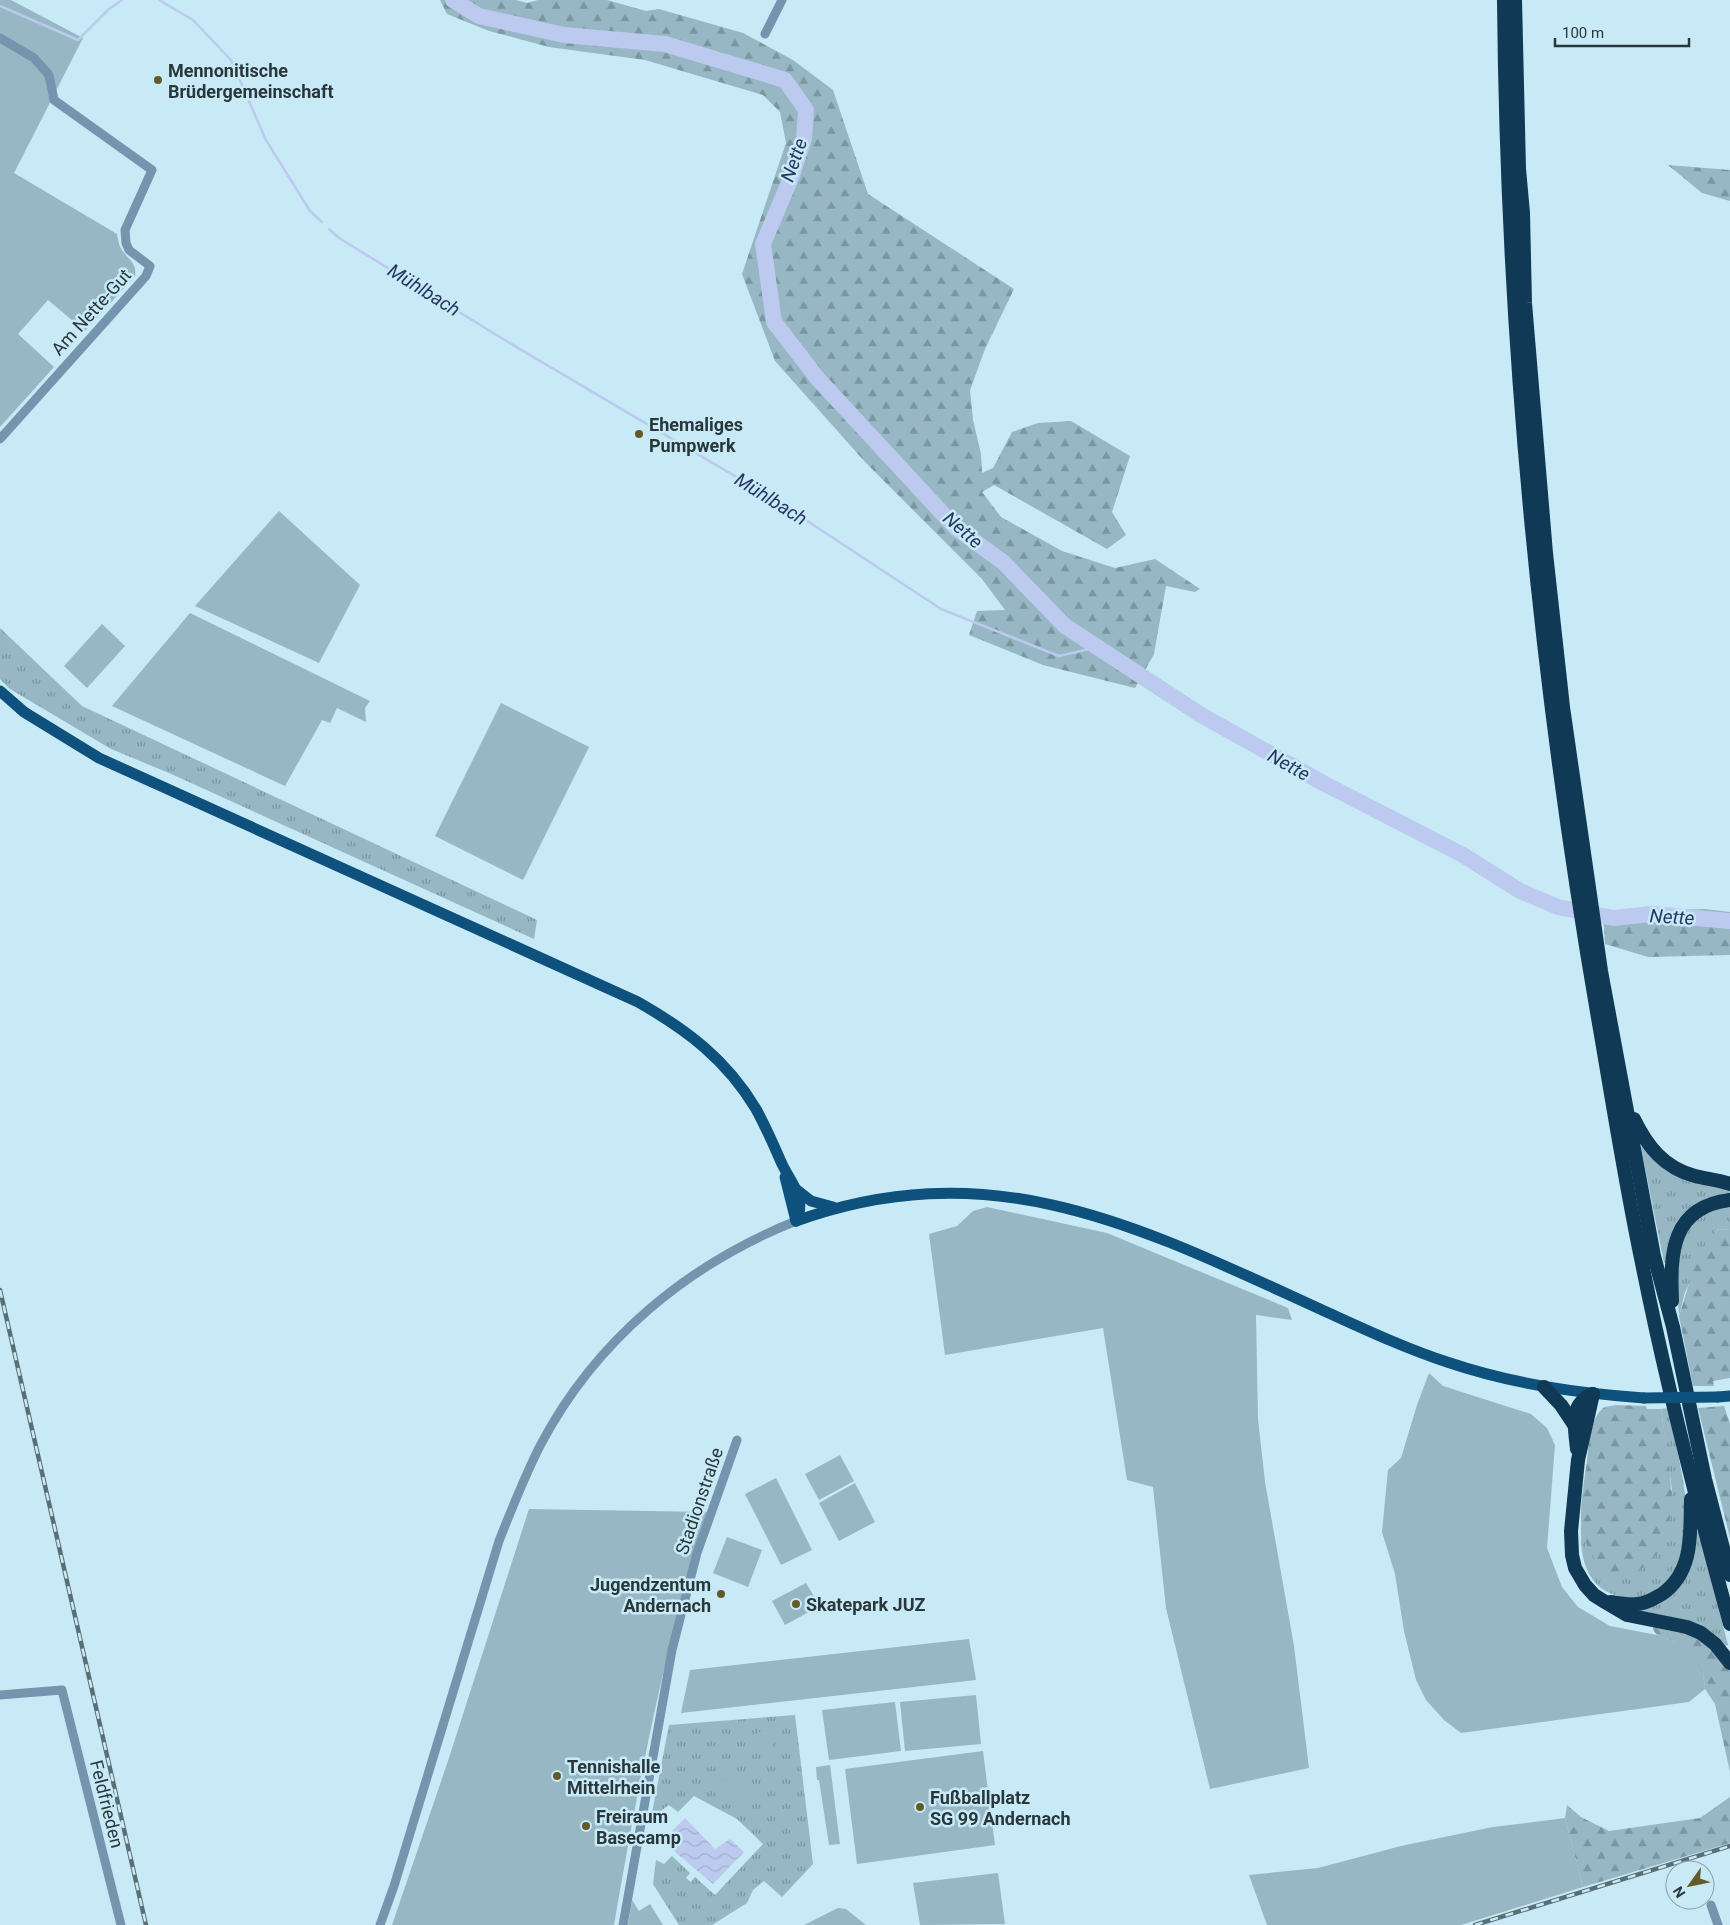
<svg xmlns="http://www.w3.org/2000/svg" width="1730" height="1925" viewBox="0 0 1730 1925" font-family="Roboto,sans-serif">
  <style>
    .grass { fill: url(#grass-tufts) }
    .forest { fill: url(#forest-firs) }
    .green { fill: #96b7c3 }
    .water { fill: url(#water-waves) }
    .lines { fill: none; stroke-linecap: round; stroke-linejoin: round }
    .stream { stroke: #bbcaee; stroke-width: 2.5 }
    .river { stroke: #bbcaee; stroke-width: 16 }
    .minor { stroke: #7594ad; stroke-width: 9 }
    .major { stroke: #0d517c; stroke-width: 11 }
    .highway { stroke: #103955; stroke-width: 14 }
    .rail-casing { stroke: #5a6e76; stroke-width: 4.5 }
    .rail { stroke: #c7eaf6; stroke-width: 2.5; stroke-dasharray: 8; stroke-linecap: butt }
    .major-bridge { stroke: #0d517c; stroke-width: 11 }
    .poi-dot { fill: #625b27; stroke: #c7eaf6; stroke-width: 2 }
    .labels { text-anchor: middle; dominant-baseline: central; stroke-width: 5; stroke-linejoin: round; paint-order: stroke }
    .poi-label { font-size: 18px; font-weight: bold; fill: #29373c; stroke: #c7eaf6; text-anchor: start }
    .street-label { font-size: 18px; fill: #29373c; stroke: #c7eaf6 }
    .water-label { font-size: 19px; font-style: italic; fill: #263663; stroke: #c7eaf6 }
  </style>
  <defs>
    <pattern id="grass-tufts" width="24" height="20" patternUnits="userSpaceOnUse" patternTransform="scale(1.25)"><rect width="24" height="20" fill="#96b7c3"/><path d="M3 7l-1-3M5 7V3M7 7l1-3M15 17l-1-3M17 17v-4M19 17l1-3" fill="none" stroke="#7a96a0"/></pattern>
    <pattern id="forest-firs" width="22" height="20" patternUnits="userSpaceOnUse" patternTransform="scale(1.25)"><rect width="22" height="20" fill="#96b7c3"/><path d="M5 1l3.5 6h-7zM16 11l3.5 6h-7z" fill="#7a96a0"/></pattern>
    <pattern id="water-waves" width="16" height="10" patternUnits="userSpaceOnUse" patternTransform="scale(1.25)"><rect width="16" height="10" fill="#bbcaee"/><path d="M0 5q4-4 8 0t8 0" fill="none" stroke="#a1aecd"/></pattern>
  </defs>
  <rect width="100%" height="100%" fill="#c7eaf6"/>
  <g class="grass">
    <path d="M0,628l82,78 455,214 -3,19 -365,-166 -58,-24 -101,-60 -10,-10z"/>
    <path d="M1646,1146l84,41v9l-24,5 -38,60 -4,2 -23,-116z"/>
    <path d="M1730,1205v25l-13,-1 -32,63 -6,24 -3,-48 7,-34 17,-20z"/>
    <path d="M1668,1408c7,35 26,104 17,137 -2,9 -6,25 -12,31 -4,6 -11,12 -17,16 -19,11 -50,6 -63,-12 -13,-17 -12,-39 -12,-59l6,22 85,-53 -11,-81z"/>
    <path d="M1695,1532h4l29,113 -4,1 -97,-35 37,-13z"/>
    <path d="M795,1715l18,149 -31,33 -18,-16 -11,9 -6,13 -35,22h-33l-26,-41 3,-24 8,4 8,-8 18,17 -4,5 5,4 4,-5 20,18 48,-51 -26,-25 -43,-23 -16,16 -9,-7 -18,13 18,-93z"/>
  </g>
  <g class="forest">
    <path d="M440,0h76l11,3 11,-3h69l39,11 13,-2 84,24 50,27 40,30 35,104 146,95 -29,60 -15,41 3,30 8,34 1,19 11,-5 19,-36 26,-9 33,-2 59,35 -18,56 14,23 -19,14 -113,-64 -12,7 19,25 61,34 53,17 40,-9 45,30 -5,3 -29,-6 -12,68 -19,34 -92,-23 -74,-30 8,-24 28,-1 -23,-31 -116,-116 -91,-102 -33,-87 44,-131 -6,-31 -17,-17 -118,-35 -96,-13 -60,-16 -42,-17z"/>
    <path d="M1668,165l62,5v31l-28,-8z"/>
    <path d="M1705,909l25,3v43l-82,2 -43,-13 -2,-32z"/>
    <path d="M1718,1229l12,1v148l-17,3 1,5h-21l-14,-70 19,-61z"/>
    <path d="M1616,1405l30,1 1,3h14c5,40 19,96 2,135 -6,13 -23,29 -36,32 -27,4 -45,-33 -46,-56 -1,-20 5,-47 7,-68 1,-13 4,-38 17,-45 3,-1 8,-1 11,-2z"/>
    <path d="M1724,1406l6,18v114l-32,-130z"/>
    <path d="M1653,1624c27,5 42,9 62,28 6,6 11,11 15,19v101l-15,-68 -10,-15 -2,-16 -29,-31 -17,-7 -4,-5z"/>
    <path d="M1730,1797v46l-147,44 -18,-69 2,-13 14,12 28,14 91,-13z"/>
  </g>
  <g class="green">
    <path d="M0,0h11l72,38 -69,135 103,61c1,6 2,12 5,16 7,10 15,13 13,26l-50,55 -37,-31 -30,34 36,33 -54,60z"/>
    <path d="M279,511l81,74 -41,78 -124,-57z"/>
    <path d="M190,613l180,88 -5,7 1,14 -29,-14 -7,15 -8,-3 -37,66 -173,-80z"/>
    <path d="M102,624l23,22 -38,42 -23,-22z"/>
    <path d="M501,703l88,44 -66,133 -88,-44z"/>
    <path d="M987,1207l120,26 181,75 4,12 -36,-5 2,104 7,63 29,164 15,122 -99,21 -44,-181 -13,-121 -26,-7 -24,-152 -158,27 -16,-121 28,-8 16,-15z"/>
    <path d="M1429,1373l14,13 88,28 16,14 8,17 -8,103 15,39 16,20 32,19 47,9 17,7 19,14 10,17 2,16 -16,13 -228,31 -17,-13 -18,-20 -10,-20 -12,-49 -9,-57 -13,-42 6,-62 13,-12 16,-53z"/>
    <path d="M840,1455l14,26 -35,19 -14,-26z"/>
    <path d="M776,1478l36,72 -31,15 -36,-71z"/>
    <path d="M855,1483l20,39 -36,19 -20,-38z"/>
    <path d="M529,1509l178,3c-43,135 -69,274 -93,413h-222l56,-164z"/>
    <path d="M727,1537l35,13 -14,37 -35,-14z"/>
    <path d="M806,1583l14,23 -35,19 -13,-24z"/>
    <path d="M969,1639l7,41 -295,33 9,-43z"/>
    <path d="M976,1695l5,49 -76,7 -5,-49z"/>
    <path d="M895,1702l6,49 -72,9 -7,-50z"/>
    <path d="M771,1730l3,26 -13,2 -3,-26z"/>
    <path d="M983,1751l12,94 -138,19 -12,-95z"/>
    <path d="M830,1765l10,79 -11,1 -10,-65h-2l-1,-13z"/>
    <path d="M728,1778c12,1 17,4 22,15l-3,9 -7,6 -25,-11 2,-14z"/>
    <path d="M1565,1818l18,69 -122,38h-194l-18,-50 69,-7 83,-22 92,-19z"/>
    <path d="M998,1873l7,51 -85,1 -7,-42z"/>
    <path d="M632,1900l7,11 11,-7 13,21h-35z"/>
    <path d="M838,1908l8,1 20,16h-62z"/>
  </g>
  <path class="water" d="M685,1818l30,31 15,-10 14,13 -31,32 -38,-32 -10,-14z"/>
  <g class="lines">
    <g class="stream">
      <path d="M159,0l34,20 38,40 35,80 44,71 12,11"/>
      <path d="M0,6l78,34 31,-31 13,-9"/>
      <path d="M329,229l10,9 164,101 274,162 164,108 118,47 39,-9"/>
    </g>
    <path class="river" d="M453,0l26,16 85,19 101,9 120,36 21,30 -2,29 -13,39 -28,66 11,78 44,57 138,149 47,34 62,64 136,89 122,68 140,72 57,36 38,16 55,11 39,-4 78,7"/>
    <g class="minor">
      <path d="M765,34l17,-34"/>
      <path d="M0,38l34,20 15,17 5,25 98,70 -27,60 1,13 3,7 21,16 -4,10 -146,163"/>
      <path d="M0,1695l62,-5 59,235"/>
      <path d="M1711,1905l7,20"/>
      <path d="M380,1925l14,-39 105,-345c13,-33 26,-66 42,-97 55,-104 147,-180 255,-223"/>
      <path d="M623,1925l49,-275 25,-97 40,-113"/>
    </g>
    <g class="major">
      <path d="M0,691l24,21 75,46 539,244c49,28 88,57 118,107 10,18 18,37 26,55 10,21 25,34 14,57"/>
      <path d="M785,1177l11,44"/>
      <path d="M797,1190l14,11 22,6"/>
      <path d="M796,1221c198,-71 346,7 524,88 42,19 84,39 127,53 65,22 129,31 197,36"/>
      <path d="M1718,1397l12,-1"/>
    </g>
    <g class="highway">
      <path d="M1504,0c3,347 37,694 97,1035 13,76 25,152 41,228 24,121 55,241 88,361"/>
      <path d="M1515,0l4,169 4,44 2,90 21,250 17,154 38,264 53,285 19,71 32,152 25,96"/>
      <path d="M1634,1119c13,27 30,49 61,57 12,3 24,4 35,8"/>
      <path d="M1672,1301c-2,-47 -1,-94 58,-101"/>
      <path d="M1544,1387l17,18 14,21"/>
      <path d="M1593,1394l-15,66 -7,71 1,24 3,13 10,17 9,10 11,7 22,13 60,12 14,6 14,11 15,19"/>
      <path d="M1577,1449c-2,-22 -9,-44 16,-55"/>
      <path d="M1610,1602c9,1 19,3 27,2 9,0 18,-6 25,-10 32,-22 28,-61 29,-95"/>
    </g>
    <g class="rail-casing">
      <g id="rail">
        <path d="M0,1290l146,635"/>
        <path d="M1475,1925l255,-79"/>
      </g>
    </g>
    <use href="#rail" class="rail"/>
    <path class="major-bridge" d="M1644,1398l74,-1"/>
  </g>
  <g class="poi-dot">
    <circle cx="158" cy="80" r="5"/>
    <circle cx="639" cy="434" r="5"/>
    <circle cx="721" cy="1594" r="5"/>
    <circle cx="796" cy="1604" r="5"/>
    <circle cx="557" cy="1776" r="5"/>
    <circle cx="920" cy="1807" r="5"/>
    <circle cx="586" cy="1826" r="5"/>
  </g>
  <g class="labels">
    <g class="poi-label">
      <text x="168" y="70">Mennonitische<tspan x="168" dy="21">Brüdergemeinschaft</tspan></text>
      <text x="649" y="424">Ehemaliges<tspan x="649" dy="21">Pumpwerk</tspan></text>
      <text x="711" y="1584" text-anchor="end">Jugendzentum<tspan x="711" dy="21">Andernach</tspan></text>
      <text x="806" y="1604">Skatepark JUZ</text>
      <text x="567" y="1766">Tennishalle<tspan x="567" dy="21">Mittelrhein</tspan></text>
      <text x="930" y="1797">Fußballplatz<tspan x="930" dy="21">SG 99 Andernach</tspan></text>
      <text x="596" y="1816">Freiraum<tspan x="596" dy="21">Basecamp</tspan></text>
    </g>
    <g class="street-label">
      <text transform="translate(91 312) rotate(-48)">Am Nette-Gut</text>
      <text transform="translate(699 1501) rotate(-71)">Stadionstraße</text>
      <text transform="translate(107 1804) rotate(76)">Feldfrieden</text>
    </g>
    <g class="water-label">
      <text transform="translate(794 160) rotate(-71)">Nette</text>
      <text transform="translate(424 290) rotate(32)">Mühlbach</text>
      <text transform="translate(771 499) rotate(32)">Mühlbach</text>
      <text transform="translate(963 530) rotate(41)">Nette</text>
      <text transform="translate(1289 765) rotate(29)">Nette</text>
      <text transform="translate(1672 917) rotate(3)">Nette</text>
    </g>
  </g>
  <g transform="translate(1690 1885) rotate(237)"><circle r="24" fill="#c7eaf6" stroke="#88a2ac"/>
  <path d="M0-4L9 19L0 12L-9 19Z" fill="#625b27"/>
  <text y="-8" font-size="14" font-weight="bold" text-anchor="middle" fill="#29373c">N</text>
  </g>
  <path d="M1555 38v8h134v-8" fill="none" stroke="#29373c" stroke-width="2.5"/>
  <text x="1562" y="38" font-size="15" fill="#29373c" stroke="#c7eaf6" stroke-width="4" paint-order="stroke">100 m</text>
</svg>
